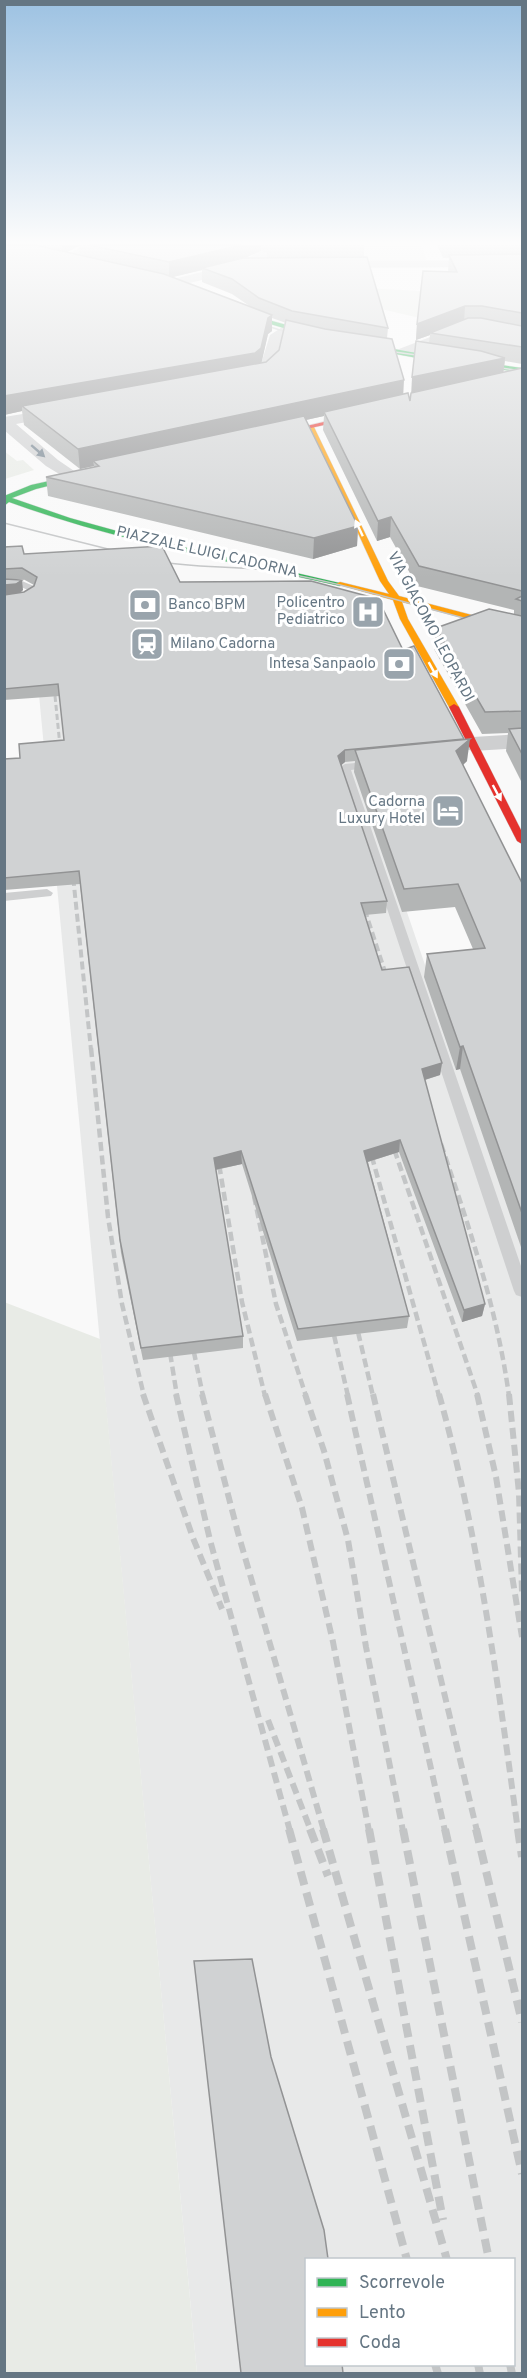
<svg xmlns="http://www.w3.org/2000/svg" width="527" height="2378" viewBox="0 0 527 2378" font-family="Overpass,sans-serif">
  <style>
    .built { fill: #e8e9e9; fill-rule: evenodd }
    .green { fill: #e8ebe6 }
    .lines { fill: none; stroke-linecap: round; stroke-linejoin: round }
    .fast-casing { stroke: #d5d6d7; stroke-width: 1 }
    .slow-casing { stroke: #d5d6d7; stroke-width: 1 }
    .jam-casing { stroke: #d5d6d7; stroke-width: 1 }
    .lane { fill: #cecfd0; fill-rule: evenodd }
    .street { fill: #cecfd0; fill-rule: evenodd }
    .fast { fill: #30b455; fill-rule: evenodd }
    .slow { fill: #ff9f0a; fill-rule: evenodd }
    .jam { fill: #e5322d; fill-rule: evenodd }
    .tram { stroke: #c3c5c6; stroke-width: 1.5 }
    .rail-far4 { stroke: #c3c5c6; stroke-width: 3; stroke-dasharray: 6 3; stroke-linecap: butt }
    .rail-far3 { stroke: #c3c5c6; stroke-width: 4; stroke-dasharray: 8 4; stroke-linecap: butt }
    .rail-far2 { stroke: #c3c5c6; stroke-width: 4.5; stroke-dasharray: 9 4.5; stroke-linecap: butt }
    .rail-far1 { stroke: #c3c5c6; stroke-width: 6; stroke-dasharray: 11 6; stroke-linecap: butt }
    .rail { stroke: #c3c5c6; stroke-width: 8; stroke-dasharray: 14 8; stroke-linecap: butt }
    .wall { fill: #b3b5b5; fill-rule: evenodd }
    .shaded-wall { fill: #929394 }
    .building { fill: #d0d2d3; stroke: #929394; stroke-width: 1.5 }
    .oneway { fill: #707f8b }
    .oneway2 { fill: #fff }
    .labels { text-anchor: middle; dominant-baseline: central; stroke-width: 6; stroke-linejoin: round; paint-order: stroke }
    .far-street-label { font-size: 15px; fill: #657683; stroke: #fff }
    .far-poi-label { font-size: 15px; fill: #657683; stroke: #fff; text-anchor: end }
  </style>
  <rect width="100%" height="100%" fill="#f9f9f9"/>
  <path class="built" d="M38,684l301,29 183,536v1124h-325zM306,2260h208v104h-208z"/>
  <g class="green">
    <path d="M329,245h93l5,17h-63z"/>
    <path d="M365,288l56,3 3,28 -60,-14z"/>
    <path d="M4,451l13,10 6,-1 11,10 -29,9z"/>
    <path d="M4,1302l96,37 97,1034h-192z"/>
  </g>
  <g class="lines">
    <g class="fast-casing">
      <g id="fast">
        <path d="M229,309l109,30 73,13 111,16v4c-99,-10 -199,-29 -293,-61z"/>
        <path d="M90,472l2,3 -56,14 -24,9 58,20 65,18 209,48 -4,2c-112,-25 -224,-45 -331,-84l-5,4v-10l27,-11z"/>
      </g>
    </g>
    <g class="slow-casing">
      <path id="slow" d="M309,426l5,1 74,154 11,15 123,32v5l-120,-31 6,17 51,88 -2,2 -8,-2 -49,-88 -7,-19 -57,-16 4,-2 49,12 -9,-13z"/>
    </g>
    <g class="jam-casing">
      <g id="jam">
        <path d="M366,412l2,3 -101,23 -3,-2z"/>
        <path d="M454,704l5,3 63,125v12l-5,-3 -68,-134z"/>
      </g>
    </g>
    <g class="lane">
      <path d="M22,581l14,6 -2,8 -10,6 -20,3v-6l14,-1 10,-7 -7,-3 -17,1v-6z"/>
      <path d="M375,761l5,3 -1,2 -28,4 171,499v28l-6,-2 -2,-4 -174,-524 5,-3z"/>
      <path d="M47,889l6,4 -2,3 -47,5v-8z"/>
    </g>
    <g class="street">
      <path d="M86,245h16l-35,16 -4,1 -6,-3z"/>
      <path d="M271,245h14l-38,24 -78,19 -6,-4 2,-3 74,-18z"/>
      <path d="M328,261l194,-1v7l-198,1 -2,-3z"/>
      <path d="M464,324h16l42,8v8l-42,-8h-14l-57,23 -5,1 -7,-4 2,-3z"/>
      <path d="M284,326l7,4c-3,3 -6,4 -8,7 -10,15 3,34 -27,44 -6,2 -12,4 -19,2l-2,-3 2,-3 23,-10 10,-32z"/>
      <path d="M66,407l5,1 2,3 -2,3 -55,10 42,36 22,15 2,3 -2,3 -6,2 -28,-17 -42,-36v-13z"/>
      <path d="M522,734v14l-49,3 -8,-2 -3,-5 3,-5 8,-2z"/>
    </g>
    <use href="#fast" class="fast"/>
    <use href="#slow" class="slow"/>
    <use href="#jam" class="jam"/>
    <g class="tram">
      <path d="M257,323l43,13"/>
      <path d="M380,350l51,7"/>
      <path d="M487,366l35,5"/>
      <path d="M4,523l120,30"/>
      <path d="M156,561c41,8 82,4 123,11 68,12 134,33 200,50"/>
    </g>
    <path class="rail-far4" d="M55,696l6,60"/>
    <g class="rail-far3">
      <path d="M72,866l19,184"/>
      <path d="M361,898l28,86"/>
    </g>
    <g class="rail-far2">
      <path d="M91,1048l17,169 14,87 22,92"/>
      <path d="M390,1137l88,259"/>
      <path d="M368,1143l71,253"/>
      <path d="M441,1144c28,83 56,164 68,252"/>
      <path d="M217,1152l25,150 23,94"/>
      <path d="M254,1196l22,108 30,92"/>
      <path d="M355,1319l18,77"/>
      <path d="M331,1322l17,74"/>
      <path d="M191,1338l12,58"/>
      <path d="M168,1340l9,56"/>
    </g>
    <g class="rail-far1">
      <path d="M143,1394l50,144 29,71"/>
      <path d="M176,1394l34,146 80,291"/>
      <path d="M202,1394l36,139 86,298"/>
      <path d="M265,1394l37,114 31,134 36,189"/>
      <path d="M305,1394l19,57 24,89 18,107 37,184"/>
      <path d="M347,1394l98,437"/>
      <path d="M373,1394l104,437"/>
      <path d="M439,1394c40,143 59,291 79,437"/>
      <path d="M477,1394l19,83 26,160"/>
      <path d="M509,1394l10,99 3,99"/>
      <path d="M268,1720l43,111"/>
    </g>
    <g class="rail">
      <path d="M289,1829l118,431"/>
      <path d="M310,1829l18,47"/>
      <path d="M323,1829l124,431"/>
      <path d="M369,1829l74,391"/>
      <path d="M403,1829l86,431"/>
      <path d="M445,1829l77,345"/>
      <path d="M476,1829l46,193"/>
      <path d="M518,1829l4,28"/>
      <path d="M435,2364l3,10"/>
      <path d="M478,2364l2,10"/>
      <path d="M510,2364l2,10"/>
    </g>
  </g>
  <g class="wall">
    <path d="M4,245h360v12l24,71 -1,10 16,56 7,7 1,-8 18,-50 1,-8 -14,5 1,-16 32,-52 -1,-2 1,-12h-6l-6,-13h85v121v-2l-17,-3 -2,11 19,-4v415l-16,-32 2,-18 -26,1 -48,-85 2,-21 78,-14v-4l-97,-24 -27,-49 -13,4 -54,-111 1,-14 -18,4 52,106 -1,20 -44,13 -265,-63 -2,-19 48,-10v-1l-14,3 -56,-44 -2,-14 -18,4zM79,246l1,9 -14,-3zM261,251l6,2v5h-23zM202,270v12l30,12 19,13 -79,-30zM272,318l14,5 -7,27 -13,12 -5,1 7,-29 4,-3z"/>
    <path d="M4,541l1,6 19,7 156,28 223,68 64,111 -4,4 59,118v367l-62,-181 -4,1 -32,-93 3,-23 46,-5 -18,-42 -53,5 -48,-140 1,-11 -10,1 -4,3 46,136 -1,12 -21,2 17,55 60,93 -2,12 -15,5 60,224 -3,12 -20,6 -63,-170 -31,10 41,154 -2,12 -110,13 -55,-177 -26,6 27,166v12l-100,12 -22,-107 -41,-369 -76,6v-131l16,-1 44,-18 -4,-44 -56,4zM14,579h9l11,6 -10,7 -4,1 3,-3z"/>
  </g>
  <g class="shaded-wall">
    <path d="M62,245h17v1l-16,8z"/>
    <path d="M241,245h20v6l-23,10 -36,7v2l-33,8v-16z"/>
    <path d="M465,306l-1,16 -34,11v2l-14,5 1,-16z"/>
    <path d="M272,315v16l-4,3 -7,31 -239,41v5l-18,4v-19l264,-78z"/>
    <path d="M505,358l-2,19 -92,20 1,-20z"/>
    <path d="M404,380l-1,19 -79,13v4l-226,49 -5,-4 1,5 -14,3 -2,-20z"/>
    <path d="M391,517l-1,20 -13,4 1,-20z"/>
    <path d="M358,526l-1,20 -44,13 1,-21z"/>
    <path d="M22,580l1,10 -6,5 -13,1v-11z"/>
    <path d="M470,739l-3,22 -13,12 2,-22z"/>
    <path d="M345,750v12l-7,6v-12z"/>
    <path d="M463,1046l-3,23 -4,1 4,-23z"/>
    <path d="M442,1063l-2,12 -19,6 1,-12z"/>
    <path d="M400,1140l-1,12 -35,11v-12z"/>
    <path d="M241,1151l1,13 -28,6v-12z"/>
    <path d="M485,1304l-3,12 -20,6 2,-12z"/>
  </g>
  <g class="building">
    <path d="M4,245h31l129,29 108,41 -4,3 -7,30 -6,5 -251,43z"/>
    <path d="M89,245h152l-72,17z"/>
    <path d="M522,254v59l-40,-7h-17l-48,18 6,-53 34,1 -8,-17z"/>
    <path d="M367,257l21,71 -96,-17 -33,-13 -27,-19 -30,-11 41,-10z"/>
    <path d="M468,318h13l41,8v21l-92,-14z"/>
    <path d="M286,320l39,9 67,10 12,41 -326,69 -56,-43 244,-44 13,-12z"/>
    <path d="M416,341l65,10 24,7 -93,19z"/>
    <path d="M522,368v223l-103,-25 -28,-49 -13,4 -54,-109 84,-19 2,8 1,-8z"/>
    <path d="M304,416l54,110 -44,12 -268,-61 53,-11 -6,-5z"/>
    <path d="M22,546l2,8 138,-8 18,36 131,-1 67,18 25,51 11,-4 50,93 -119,11 -7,6 49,145 -26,2 21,67 27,-3 33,96 -20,6 63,235 -21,6 -64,-170 -36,11 45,165 -111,13 -57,-178 -27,7 29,178 -102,12 -21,-108 -41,-369 -75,7v-119l16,-1 -1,-14 45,-4 -6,-56 -54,5v-94l20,-3 10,-6 3,-9 -15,-9 -18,1v-22z"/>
    <path d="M4,579l18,1 -6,4 -12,1z"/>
    <path d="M522,596v5l-6,-2z"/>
    <path d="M489,609l33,7v95l-37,1 -49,-84z"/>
    <path d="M522,728v26l-13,-25z"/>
    <path d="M470,739l-14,12 66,132v330l-59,-167 -3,1 -33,-93 58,-6 -27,-64 -54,5 -49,-139z"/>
    <path d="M252,1959l19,98 53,173 4,29h-22v105h36l1,9h-102l-47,-412z"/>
  </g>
  <defs><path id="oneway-solid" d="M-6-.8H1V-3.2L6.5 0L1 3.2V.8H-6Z" transform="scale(1.5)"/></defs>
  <use class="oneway" href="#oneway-solid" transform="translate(38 451) rotate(41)"/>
  <g class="oneway2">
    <use href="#oneway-solid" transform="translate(359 528) rotate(-115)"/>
    <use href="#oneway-solid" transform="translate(433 670) rotate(61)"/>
    <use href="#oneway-solid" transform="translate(497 793) rotate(62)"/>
  </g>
  <linearGradient id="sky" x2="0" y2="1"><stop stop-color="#9dc2e2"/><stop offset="0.42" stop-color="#fcfcfc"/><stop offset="1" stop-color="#fcfcfc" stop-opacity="0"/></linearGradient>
  <rect width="527" height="578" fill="url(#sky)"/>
  <defs>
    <g id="bank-square" transform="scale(1.725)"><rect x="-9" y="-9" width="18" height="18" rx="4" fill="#99a4ac" stroke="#fff"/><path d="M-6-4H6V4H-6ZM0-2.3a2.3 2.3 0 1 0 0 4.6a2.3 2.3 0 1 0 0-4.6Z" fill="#fff"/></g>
    <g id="hospital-square" transform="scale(1.725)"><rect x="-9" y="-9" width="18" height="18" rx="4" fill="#99a4ac" stroke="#fff"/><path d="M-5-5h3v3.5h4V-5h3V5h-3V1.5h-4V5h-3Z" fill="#fff"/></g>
    <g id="station-square" transform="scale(1.725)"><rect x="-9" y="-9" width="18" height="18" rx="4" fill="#99a4ac" stroke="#fff"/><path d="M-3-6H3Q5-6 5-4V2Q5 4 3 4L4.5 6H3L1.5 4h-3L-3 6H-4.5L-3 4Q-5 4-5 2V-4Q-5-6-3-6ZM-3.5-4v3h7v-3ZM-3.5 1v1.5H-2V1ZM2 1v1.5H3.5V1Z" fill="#fff"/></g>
    <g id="hotel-square" transform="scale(1.725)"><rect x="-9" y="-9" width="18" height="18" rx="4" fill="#99a4ac" stroke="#fff"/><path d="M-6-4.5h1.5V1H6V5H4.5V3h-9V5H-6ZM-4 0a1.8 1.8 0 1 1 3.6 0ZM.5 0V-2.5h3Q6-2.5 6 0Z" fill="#fff"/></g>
  </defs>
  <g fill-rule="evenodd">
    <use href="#bank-square" x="145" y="605"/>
    <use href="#hospital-square" x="368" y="612"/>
    <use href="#station-square" x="147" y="644"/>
    <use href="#bank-square" x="399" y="664"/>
    <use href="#hotel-square" x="448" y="811"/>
  </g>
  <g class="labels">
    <g class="far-street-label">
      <text transform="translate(207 553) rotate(13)">PIAZZALE LUIGI CADORNA</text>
      <text transform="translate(430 627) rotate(62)">VIA GIACOMO LEOPARDI</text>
    </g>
    <g class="far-poi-label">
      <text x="345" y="603">Policentro<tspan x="345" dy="17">Pediatrico</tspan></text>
      <text x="168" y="605" text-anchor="start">Banco BPM</text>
      <text x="170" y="644" text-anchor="start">Milano Cadorna</text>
      <text x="376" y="664">Intesa Sanpaolo</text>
      <text x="425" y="802">Cadorna<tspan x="425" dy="17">Luxury Hotel</tspan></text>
    </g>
  </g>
  <rect width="527" height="2378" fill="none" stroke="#657683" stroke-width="12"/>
  <rect x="305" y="2258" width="210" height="108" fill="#ffffff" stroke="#c1c8cd" stroke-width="1.5"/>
  <rect x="317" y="2278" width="30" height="9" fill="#30b455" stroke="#c1c8cd" stroke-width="1.5"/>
  <text x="359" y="2288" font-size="18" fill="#657683">Scorrevole</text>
  <rect x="317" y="2308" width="30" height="9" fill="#ff9f0a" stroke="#c1c8cd" stroke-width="1.5"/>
  <text x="359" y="2318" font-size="18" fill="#657683">Lento</text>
  <rect x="317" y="2338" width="30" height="9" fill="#e5322d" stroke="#c1c8cd" stroke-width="1.5"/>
  <text x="359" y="2348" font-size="18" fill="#657683">Coda</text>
</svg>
